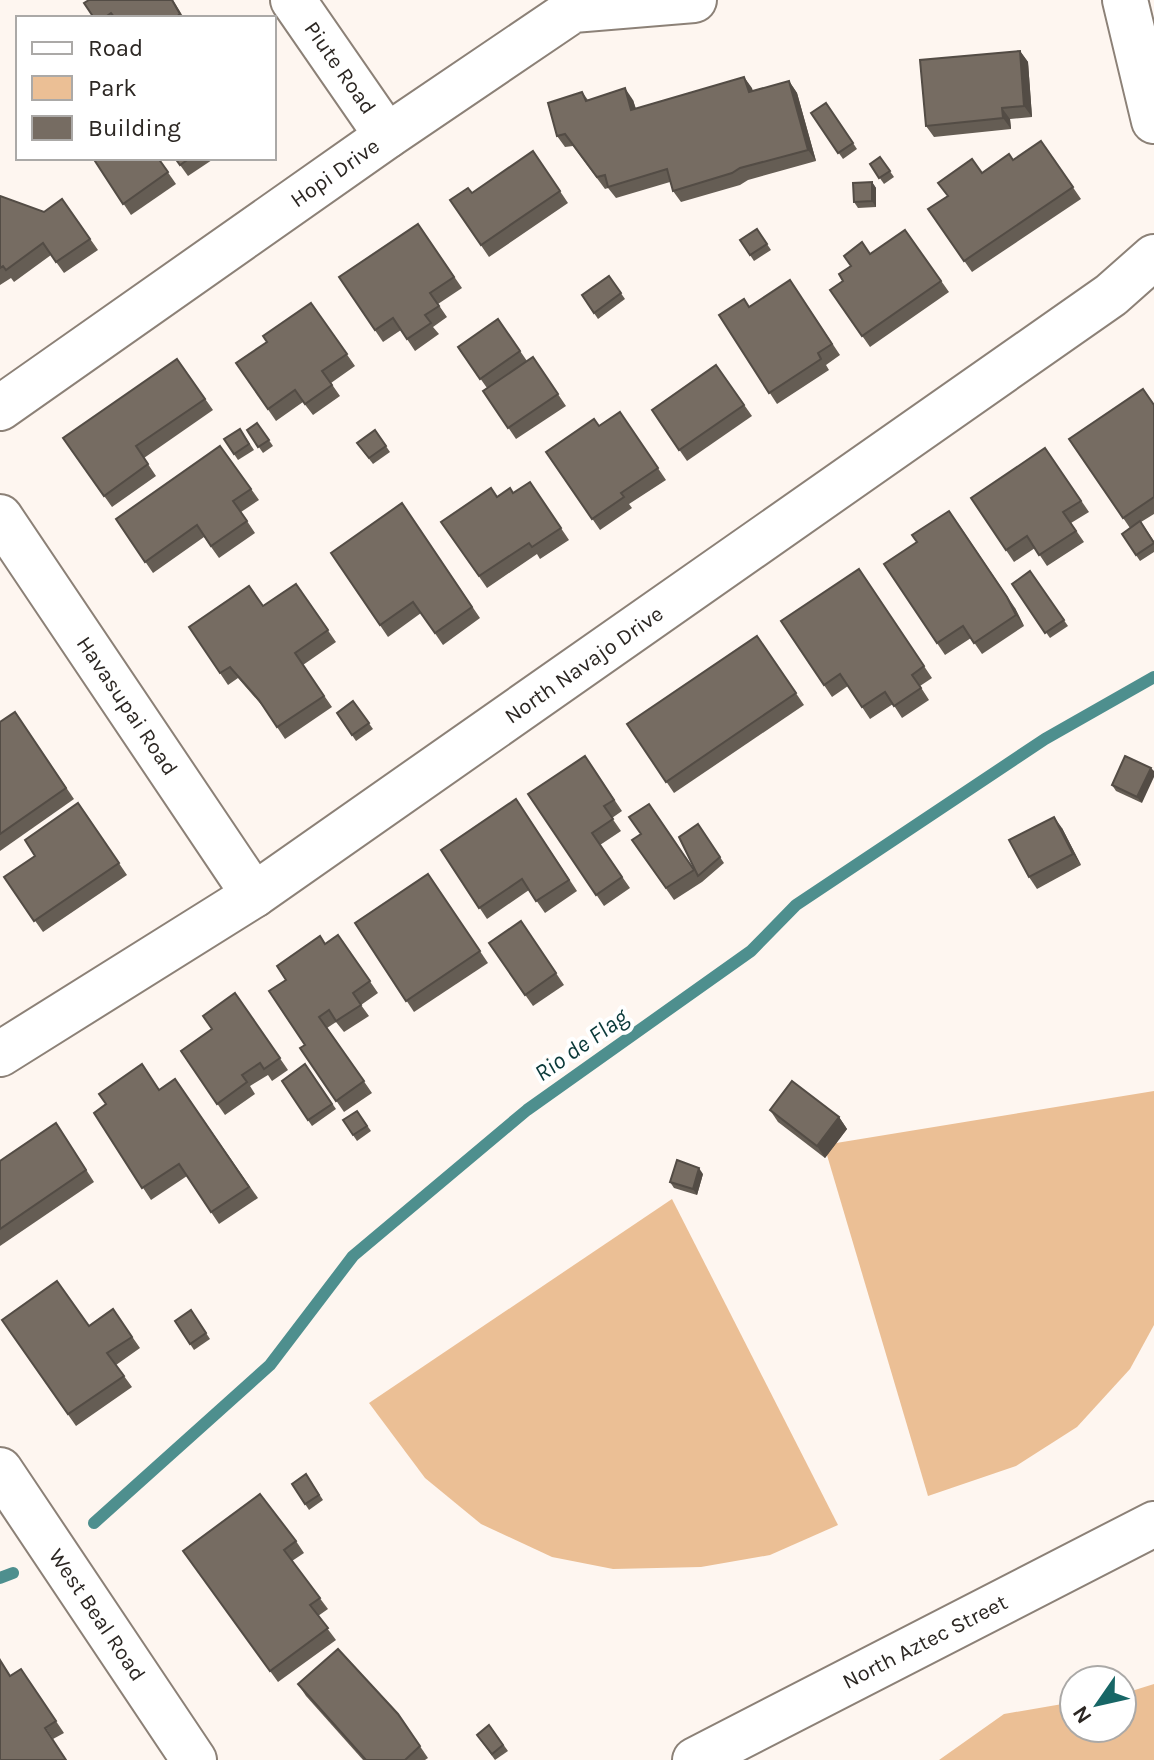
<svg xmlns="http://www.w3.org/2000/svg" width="1154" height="1760" viewBox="0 0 1154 1760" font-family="Karla,sans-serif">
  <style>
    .green { fill: #ebbf95 }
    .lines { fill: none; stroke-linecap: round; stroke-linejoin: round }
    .stream { stroke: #4e8f8e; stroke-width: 12 }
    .minor-casing { stroke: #8c8177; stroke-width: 48 }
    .minor { stroke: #fff; stroke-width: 44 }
    .wall { fill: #655d54 }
    .shaded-wall { fill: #534c45 }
    .building { fill: #766c62; stroke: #534c45; stroke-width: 2 }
    .labels { text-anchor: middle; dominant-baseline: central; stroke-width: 8; stroke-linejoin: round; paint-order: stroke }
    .street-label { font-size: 22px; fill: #2c2723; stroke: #fff }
    .water-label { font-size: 24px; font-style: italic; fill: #0a3939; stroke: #fff }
  </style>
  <rect width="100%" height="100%" fill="#fef6f0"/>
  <g class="green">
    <path d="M1154,1091v234l-24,44 -53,58 -61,39 -88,30 -104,-351z"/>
    <path d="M672,1199l166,326 -68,30 -69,12 -88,2 -61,-12 -71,-33 -56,-46 -56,-75z"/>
    <path d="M1154,1684v76h-215l65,-46 70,-12v26h48v-34z"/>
  </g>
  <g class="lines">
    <g class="stream">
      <path d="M94,1523l176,-158 83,-109 174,-146 224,-159 45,-46 249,-166 109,-62"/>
      <path d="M0,1578l13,-5"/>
    </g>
    <g class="minor-casing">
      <g id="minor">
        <path d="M293,0l94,136"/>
        <path d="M1125,0l29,121"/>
        <path d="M0,408l387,-272 186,-126 121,-10"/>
        <path d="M0,517l254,378"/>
        <path d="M0,1054l254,-159 857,-600 43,-38"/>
        <path d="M0,1470l194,290"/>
        <path d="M695,1760l459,-236"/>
      </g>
    </g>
    <use href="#minor" class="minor"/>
  </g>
  <g class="wall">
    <path d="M173,0l11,18h-90l-10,-15z"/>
    <path d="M1020,51l8,11 4,55 -22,2 1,10 -77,8 -8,-11z"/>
    <path d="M744,77l9,14 36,-10 8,12 19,68 -68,19 -8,5 -59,17 -8,-11 -3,-9 -54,16 -8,-10 -3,1 -32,-43 -8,1 -8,-11 25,-44 6,8h45l3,9z"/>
    <path d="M826,103l31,46 -14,10 -32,-46z"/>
    <path d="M1041,141l40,58 -109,73 -44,-63 54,-36 31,-13z"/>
    <path d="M533,151l35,52 -79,54 -39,-57 22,-7z"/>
    <path d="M880,157l14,20 -10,7 -14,-20z"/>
    <path d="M93,158h65l18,26 -45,31z"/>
    <path d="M175,158h40l-27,18z"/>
    <path d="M872,182l4,6v19l-18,1 -4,-6z"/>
    <path d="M0,196l44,16 18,-13 36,51 -34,23 -13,-18 -37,27 -3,-4 -11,7z"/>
    <path d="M418,224l44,64 -24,16 9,13 -14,10 6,7 -24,17 -14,-21 -18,12 -44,-65z"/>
    <path d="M757,229l14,21 -17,11 -14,-21z"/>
    <path d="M905,230l44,62 -79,55 -40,-57 13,-9 19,-39 8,12z"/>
    <path d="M609,276l16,23 -27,20 -16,-24z"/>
    <path d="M790,280l50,75 -14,10 3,5 -52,34 -58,-89 30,-8z"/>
    <path d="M311,303l44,63 -24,17 9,13 -27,19 -10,-13 -27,19 -40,-58 31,-21z"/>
    <path d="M498,319l29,42 6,-4 33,49 -50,33 -33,-48 4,-3 -29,-41z"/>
    <path d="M177,359l36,51 -69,48 12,18 -44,31 -49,-69z"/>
    <path d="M716,365l36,51 -65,45 -35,-51z"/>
    <path d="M1154,405v109l-13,8 13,19v11l-14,9 -18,-27 8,-6 -61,-89z"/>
    <path d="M620,412l46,68 -37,24 3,4 -32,22 -54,-78 53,-26z"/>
    <path d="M257,423l16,23 -10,7 -16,-23z"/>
    <path d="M240,429l14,21 -16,10 -14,-21z"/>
    <path d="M375,430l15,22 -17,12 -16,-21z"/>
    <path d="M220,446l39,54 -18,12 14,21 -36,25 -15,-21 -51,36 -37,-54z"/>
    <path d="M1045,448l44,64 -18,11 13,19 -37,24 -12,-18 -21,14 -43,-64z"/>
    <path d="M530,482l39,58 -29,19 -3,-5 -50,34 -46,-66 56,-25 16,-4z"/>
    <path d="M402,503l78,115 -37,27 -22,-32 -33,24 -57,-84z"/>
    <path d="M884,564l131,44 9,18 -42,28 -11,-16 -26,17z"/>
    <path d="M859,569l73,109 -12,8 9,14 -27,18 -9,-14 -23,15 -22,-33 -16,11 -51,-76z"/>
    <path d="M1030,571l38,55 -18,12 -38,-54z"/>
    <path d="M296,584l40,58 -33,23 29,42 -47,32 -20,-30 -27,-31 -10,7 -39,-58 74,-21z"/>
    <path d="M757,636l47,69 -130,88 -47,-69z"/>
    <path d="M353,701l20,28 -17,12 -19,-28z"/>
    <path d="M15,712l59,87 -74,52v-129z"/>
    <path d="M585,756l37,55 -10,7 9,13 -21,14 30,43 -26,18 -76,-112z"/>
    <path d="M1125,756l17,47 -26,-12 -4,-6z"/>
    <path d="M516,799l61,92 -32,22 -16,-23 -42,29 -46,-69z"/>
    <path d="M78,803l49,72 -84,57 -39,-55 31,-21z"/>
    <path d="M649,804l49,71v-51l26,39 -22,19 -28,18 -42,-60 9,-6z"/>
    <path d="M1062,828l19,37 -44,24 -8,-12z"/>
    <path d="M428,874l60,89 -74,49 -59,-89z"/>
    <path d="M521,921l43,64 -31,21 -44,-63z"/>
    <path d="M338,935l40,58 -17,12 8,11 -25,16 -8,-10 -9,6 45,65 -28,19 -44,-64 5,-3 -19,-65 39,-36z"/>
    <path d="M235,993l53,77 -16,11 -4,-6 -18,11 5,8 -30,21 -44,-64 31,-22z"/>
    <path d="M305,1064l31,45 -24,17 -30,-45z"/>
    <path d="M175,1079l83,119 -39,26 -32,-48 -36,24 -57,-87 65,-23z"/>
    <path d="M770,1110l69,7 8,12 -22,29 -47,-36z"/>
    <path d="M357,1111l14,20 -14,10 -14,-21z"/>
    <path d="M64,1135l30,47 -94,64v-85z"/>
    <path d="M703,1174l-6,21 -23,-7 -4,-6z"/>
    <path d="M113,1309l27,39 -24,17 16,22 -56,39 -74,-106 87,6z"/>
    <path d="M191,1310l19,29 -16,11 -19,-29z"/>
    <path d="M306,1474l17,26 -14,10 -17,-26z"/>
    <path d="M296,1541l8,12 -12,8 36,48 -10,7 18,24 -58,42 -95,-131z"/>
    <path d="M21,1669l43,64 -11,6 -42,-64z"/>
    <path d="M298,1684l100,30 30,44 -3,2h-62l-57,-64z"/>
    <path d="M489,1725l19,26 -13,9 -18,-25z"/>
  </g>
  <g class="shaded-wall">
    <path d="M1020,51l8,11 4,55 -8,-11z"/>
    <path d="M744,77l8,11 5,16 -8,-12z"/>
    <path d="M789,81l8,12 19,68 -8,-11z"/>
    <path d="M625,88l8,12 7,22 -9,-12z"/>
    <path d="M1002,108l8,11 1,10 -8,-11z"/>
    <path d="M872,182l4,6v19l-4,-6z"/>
    <path d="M957,522l58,86 9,18 -8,-11z"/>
    <path d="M1151,768l3,3v6l-12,26 -5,-6z"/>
    <path d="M1054,817l8,11 19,37 -8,-11z"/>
    <path d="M839,1117l8,12 -22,29 -8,-12z"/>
    <path d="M699,1168l4,6 -6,21 -4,-6z"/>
  </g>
  <g class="building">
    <path d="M89,0h83l8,14 -5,4h-60l-4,-5 -7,5h-10l-10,-15z"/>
    <path d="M1020,51l4,55 -22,2 1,10 -77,8 -6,-66z"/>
    <path d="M744,77l5,15 40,-11 19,69 -68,18 -8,5 -59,18 -6,-22 -59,18 -3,-12 -8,2 -32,-43 -8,2 -9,-33 34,-11 4,9 39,-13 6,22z"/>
    <path d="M826,103l27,40 -15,10 -27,-40z"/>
    <path d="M1041,141l32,46 -109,74 -36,-52 20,-13 -10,-13 34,-24 10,14 27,-19 4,6z"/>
    <path d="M533,151l27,40 -79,54 -31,-45 18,-12 4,5z"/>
    <path d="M880,157l10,14 -11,7 -9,-14z"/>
    <path d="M93,158h65l10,14 -45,32z"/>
    <path d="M175,158h15l-10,7z"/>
    <path d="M872,182v19l-18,1 -1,-19z"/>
    <path d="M0,196l44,16 18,-13 28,40 -34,23 -13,-19 -37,27 -3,-4 -3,2z"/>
    <path d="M418,224l36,53 -24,16 9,13 -14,9 6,8 -24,16 -14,-21 -18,12 -36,-53z"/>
    <path d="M757,229l10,15 -17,11 -10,-15z"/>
    <path d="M905,230l36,51 -79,55 -32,-46 13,-9 -4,-7 12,-8 -7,-10 18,-14 8,12z"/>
    <path d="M609,276l12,17 -27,20 -12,-18z"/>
    <path d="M790,280l42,64 -14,9 3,6 -52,34 -50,-78 25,-16 5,8z"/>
    <path d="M311,303l36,51 -25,17 10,14 -27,19 -10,-14 -27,19 -32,-46 31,-21 -4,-6z"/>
    <path d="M498,319l22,32 -40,28 -22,-32z"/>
    <path d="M533,357l25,37 -50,34 -25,-37z"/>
    <path d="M177,359l28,40 -69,47 12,18 -44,32 -41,-58z"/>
    <path d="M716,365l28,40 -65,45 -27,-40z"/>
    <path d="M1143,389l11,16v92l-31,21 -54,-79z"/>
    <path d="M620,412l38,56 -37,25 3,4 -32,22 -46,-67 48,-33 5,7z"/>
    <path d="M257,423l12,17 -11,7 -11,-17z"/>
    <path d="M240,429l9,15 -15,10 -10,-15z"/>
    <path d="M375,430l11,16 -17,12 -12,-15z"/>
    <path d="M220,446l31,43 -18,12 14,20 -36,25 -14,-21 -52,37 -29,-43z"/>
    <path d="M1045,448l36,53 -18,11 13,19 -37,24 -12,-19 -21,14 -35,-52z"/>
    <path d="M530,482l31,46 -29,19 -3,-4 -50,33 -38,-54 50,-34 6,9 13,-9 3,5z"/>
    <path d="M402,503l70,104 -37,26 -22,-31 -33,23 -49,-72z"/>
    <path d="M949,511l58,86 9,18 -42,28 -11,-17 -26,17 -53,-79 33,-22 -5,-7z"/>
    <path d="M1140,521l14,22 -18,12 -14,-21z"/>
    <path d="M859,569l65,97 -12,9 9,13 -27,18 -9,-14 -23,15 -22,-33 -16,11 -43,-64z"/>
    <path d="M1030,571l34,49 -19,13 -33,-49z"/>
    <path d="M296,584l32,46 -33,23 29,43 -47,31 -18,-27 -29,-33 -10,6 -31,-46 60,-41 14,20z"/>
    <path d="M757,636l39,57 -130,89 -39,-58z"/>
    <path d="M353,701l16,22 -17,12 -15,-22z"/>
    <path d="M15,712l51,76 -66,46v-112z"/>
    <path d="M585,756l29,44 -10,6 9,13 -21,14 30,44 -26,18 -68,-101z"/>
    <path d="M1125,756l26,12 -14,29 -25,-12z"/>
    <path d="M516,799l53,81 -33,21 -14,-22 -43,29 -38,-58z"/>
    <path d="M78,803l41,60 -85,58 -30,-44 31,-21 -10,-16z"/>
    <path d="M649,804l45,66 -28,18 -34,-48 9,-6 -12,-17z"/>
    <path d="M1054,817l19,37 -44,23 -20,-37z"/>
    <path d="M698,824l22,33 -22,19 -19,-39z"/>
    <path d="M428,874l52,77 -74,50 -51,-78z"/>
    <path d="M521,921l35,52 -31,22 -36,-52z"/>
    <path d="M338,935l32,46 -17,12 8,12 -25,16 -7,-11 -10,7 45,64 -28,20 -36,-53 5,-3 -36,-54 17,-11 -9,-14 43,-30 5,8z"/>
    <path d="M235,993l45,65 -16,11 -4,-6 -18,12 5,7 -30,22 -36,-53 31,-22 -9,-13z"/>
    <path d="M142,1064l17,26 16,-11 74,108 -38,25 -32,-48 -37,24 -48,-75 12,-9 -7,-10z"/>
    <path d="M305,1064l27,40 -24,16 -26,-39z"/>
    <path d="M792,1081l47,36 -22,29 -47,-36z"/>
    <path d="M357,1111l10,15 -14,9 -10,-15z"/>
    <path d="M56,1123l30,47 -86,59v-68z"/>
    <path d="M677,1160l22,8 -6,21 -23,-7z"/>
    <path d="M57,1281l32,45 24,-17 19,28 -25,16 17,23 -56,38 -66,-94z"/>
    <path d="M191,1310l15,23 -16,11 -15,-23z"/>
    <path d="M306,1474l13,21 -14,9 -13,-20z"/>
    <path d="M260,1494l36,47 -12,9 36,48 -10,7 18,23 -58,43 -87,-120z"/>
    <path d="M338,1649l60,65 22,32 -15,14h-39l-68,-76z"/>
    <path d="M0,1660l10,16 11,-7 35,52 -11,7 21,32h-66z"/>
    <path d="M489,1725l14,20 -11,9 -15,-19z"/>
  </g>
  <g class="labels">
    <g class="street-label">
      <text transform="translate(340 68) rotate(55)">Piute Road</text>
      <text transform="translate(335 173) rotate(-35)">Hopi Drive</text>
      <text transform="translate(584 665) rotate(-35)">North Navajo Drive</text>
      <text transform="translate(127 706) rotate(56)">Havasupai Road</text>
      <text transform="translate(97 1615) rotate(56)">West Beal Road</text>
      <text transform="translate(925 1642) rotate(-27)">North Aztec Street</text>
    </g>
    <g class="water-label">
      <text transform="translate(581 1045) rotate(-35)">Rio de Flag</text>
    </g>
  </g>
  <rect x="16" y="16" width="260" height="144" fill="#ffffff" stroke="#aba9a7" stroke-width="2"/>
  <rect x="32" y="42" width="40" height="12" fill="#ffffff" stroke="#aba9a7" stroke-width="2"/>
  <text x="88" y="56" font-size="24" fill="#2c2723">Road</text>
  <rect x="32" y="76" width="40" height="24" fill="#ebbf95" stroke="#aba9a7" stroke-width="2"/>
  <text x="88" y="96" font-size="24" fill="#2c2723">Park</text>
  <rect x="32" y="116" width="40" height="24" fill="#766c62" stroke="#aba9a7" stroke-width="2"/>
  <text x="88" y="136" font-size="24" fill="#2c2723">Building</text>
  <g transform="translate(1098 1704) rotate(236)"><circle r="38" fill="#ffffff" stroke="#aba9a7" stroke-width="2"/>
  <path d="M0-6L14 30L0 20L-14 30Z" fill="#176666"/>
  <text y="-12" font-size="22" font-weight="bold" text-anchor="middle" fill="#2c2723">N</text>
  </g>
</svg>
